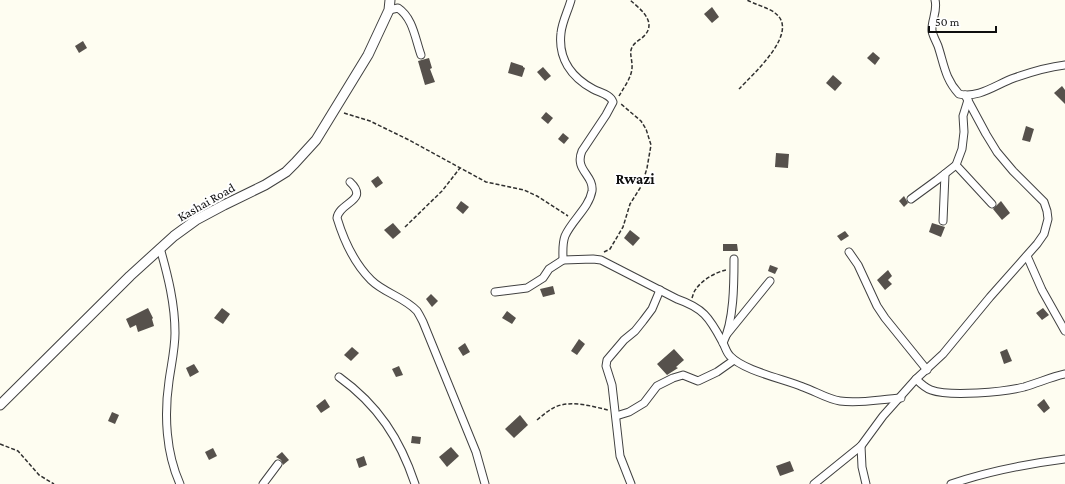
<svg xmlns="http://www.w3.org/2000/svg" width="1065" height="484" viewBox="0 0 1065 484" font-family="'Crimson Pro',serif">
  <style>
    .building { fill: #56514c }
    .lines { fill: none; stroke-linecap: round; stroke-linejoin: round }
    .minor-casing { stroke: #414141; stroke-width: 9 }
    .tertiary-casing { stroke: #414141; stroke-width: 11 }
    .path { stroke: #303030; stroke-width: 1.5; stroke-dasharray: 4 2; stroke-linecap: butt }
    .minor { stroke: #fff; stroke-width: 7 }
    .tertiary { stroke: #fff; stroke-width: 9 }
    .labels { text-anchor: middle; dominant-baseline: central; stroke-width: 4; stroke-linejoin: round; paint-order: stroke }
    .street-label { font-size: 13px; fill: #0e0e0e; stroke: #fff }
    .quarter-label { font-size: 15px; font-weight: bold; fill: #0e0e0e; stroke: #fff }
  </style>
  <rect width="100%" height="100%" fill="#fefdf1"/>
  <g class="building">
    <path d="M712,7l7,10 -7,6 -8,-9z"/>
    <path d="M83,41l4,7 -8,5 -4,-7z"/>
    <path d="M873,52l7,6 -5,7 -8,-7z"/>
    <path d="M429,58l3,10 -2,1 5,13 -10,3 -7,-24z"/>
    <path d="M511,62l12,4v1l2,1 -3,9 -14,-4z"/>
    <path d="M543,67l8,9 -6,5 -8,-9z"/>
    <path d="M833,75l9,8 -7,8 -9,-8z"/>
    <path d="M1062,86l3,4v14l-11,-11z"/>
    <path d="M546,112l7,6 -5,6 -7,-6z"/>
    <path d="M1026,126l8,3 -4,13 -8,-2z"/>
    <path d="M563,133l6,5 -5,6 -6,-5z"/>
    <path d="M776,153l13,1 -1,14 -13,-1z"/>
    <path d="M378,176l5,7 -7,5 -5,-7z"/>
    <path d="M904,196l4,7 -4,4 -5,-6z"/>
    <path d="M461,201l8,6 -6,7 -7,-6z"/>
    <path d="M1001,201l9,12 -8,7 -9,-11z"/>
    <path d="M393,223l8,9 -8,7 -9,-9z"/>
    <path d="M932,223l13,4 -4,10 -12,-5z"/>
    <path d="M630,230l10,8 -7,8 -9,-8z"/>
    <path d="M845,231l4,5 -8,5 -4,-5z"/>
    <path d="M723,244h14l1,7h-15z"/>
    <path d="M770,265l8,3 -3,6 -7,-3z"/>
    <path d="M888,270l4,6 -4,4 4,4 -7,6 -8,-10z"/>
    <path d="M553,286l2,8 -12,3 -3,-8z"/>
    <path d="M431,294l7,7 -6,6 -6,-8z"/>
    <path d="M148,308l5,10 -1,1 2,7 -16,6 -2,-7 -6,3 -4,-9z"/>
    <path d="M222,308l8,6 -7,10 -9,-6z"/>
    <path d="M1043,308l6,7 -7,5 -6,-7z"/>
    <path d="M507,311l9,7 -4,6 -10,-6z"/>
    <path d="M579,339l6,5 -8,11 -6,-4z"/>
    <path d="M465,343l5,9 -7,4 -5,-8z"/>
    <path d="M352,347l7,6 -8,8 -7,-6z"/>
    <path d="M674,349l10,11 -8,7 2,1 -11,7 -10,-11z"/>
    <path d="M1007,349l5,12 -8,3 -4,-12z"/>
    <path d="M194,364l5,8 -9,5 -4,-9z"/>
    <path d="M399,366l4,9 -7,2 -4,-8z"/>
    <path d="M325,399l5,8 -9,6 -5,-7z"/>
    <path d="M1044,399l6,9 -6,5 -7,-8z"/>
    <path d="M112,412l7,3 -4,9 -7,-3z"/>
    <path d="M520,415l8,10 -14,13 -9,-9z"/>
    <path d="M412,436l9,1 -1,7 -9,-1z"/>
    <path d="M451,447l8,9 -12,11 -8,-10z"/>
    <path d="M213,448l4,8 -8,4 -4,-8z"/>
    <path d="M282,452l7,8 -6,5 -2,-5 -5,-3z"/>
    <path d="M364,456l3,9 -8,3 -3,-9z"/>
    <path d="M790,461l4,10 -14,5 -4,-10z"/>
  </g>
  <g class="lines">
    <g class="minor-casing">
      <g id="minor">
        <path d="M935,0c3,11 -4,21 -3,31 1,5 4,10 6,15 6,18 7,33 21,48 19,5 38,-10 55,-16 17,-6 34,-11 51,-13"/>
        <path d="M389,10l9,-2c15,10 17,30 23,47"/>
        <path d="M956,165l36,39"/>
        <path d="M350,182c20,19 -11,20 -13,36 7,23 17,45 34,62 13,13 33,17 46,31 2,3 4,7 6,11l53,130 9,32"/>
        <path d="M911,199l26,-19 19,-15 6,-16 2,-17 -1,-16 5,-16"/>
        <path d="M943,221l2,-47"/>
        <path d="M160,248c8,28 15,56 15,85 0,16 -4,33 -6,48 -5,34 -3,72 11,103"/>
        <path d="M849,252l9,13 19,41 8,12 42,52"/>
        <path d="M1027,256l15,34 23,41"/>
        <path d="M563,260c0,-8 -1,-16 2,-24 7,-16 24,-28 27,-45 2,-16 -18,-21 -10,-40l24,-36 7,-13c-3,-8 -13,-9 -20,-13 -22,-12 -35,-31 -32,-56 1,-11 7,-22 10,-33"/>
        <path d="M495,292l32,-4 16,-10 6,-9 14,-9 30,-1 8,1 76,39c26,9 32,18 45,42 3,5 4,11 8,15 14,15 54,23 73,31 12,4 24,12 37,14 20,3 41,-2 61,-3"/>
        <path d="M727,334l43,-53"/>
        <path d="M723,343c11,-22 11,-60 11,-84"/>
        <path d="M339,377c39,28 61,62 76,107"/>
        <path d="M916,379c5,5 9,9 15,11 19,7 73,2 93,-3 14,-4 27,-10 41,-13"/>
        <path d="M616,416l13,-4 15,-9 13,-17 16,-8 10,-3 15,6 19,-9 17,-12"/>
        <path d="M861,446l1,21 4,17"/>
        <path d="M263,484l15,-20"/>
        <path d="M631,484l-11,-28 -8,-71 -6,-19 1,-6 17,-20 11,-9 8,-10 9,-12 8,-19"/>
        <path d="M814,484l47,-38 22,-30 33,-37 27,-25 47,-57 47,-53 7,-10 4,-15 -1,-8 -3,-9 -31,-31 -16,-19 -11,-18 -21,-39"/>
        <path d="M951,484c38,-13 75,-20 114,-25"/>
      </g>
    </g>
    <g class="tertiary-casing">
      <path id="tertiary" d="M0,405l130,-129 44,-40 22,-16 28,-15 41,-20 21,-13 9,-9 21,-23 52,-85 21,-45 1,-10"/>
    </g>
    <g class="path">
      <path d="M739,89c13,-14 62,-57 36,-76 -6,-5 -21,-9 -28,-13"/>
      <path d="M619,96c5,-9 14,-20 13,-31 0,-5 -2,-10 -1,-15 2,-8 10,-10 14,-15 12,-14 -6,-27 -15,-35"/>
      <path d="M344,113l26,8 39,19 77,42 38,8 13,6 31,20"/>
      <path d="M405,227l37,-36 18,-23"/>
      <path d="M604,252l6,-3 13,-22 7,-23 12,-19 5,-17 4,-23 -5,-16 -5,-8 -20,-17"/>
      <path d="M692,298c1,-3 2,-7 4,-9 6,-9 20,-17 30,-19"/>
      <path d="M537,420c6,-5 12,-10 18,-13 16,-7 36,-1 53,3"/>
      <path d="M0,444l18,7 21,24 15,9"/>
    </g>
    <use href="#minor" class="minor"/>
    <use href="#tertiary" class="tertiary"/>
  </g>
  <g class="labels">
    <g class="street-label">
      <text transform="translate(206 202) rotate(-30)">Kashai Road</text>
    </g>
    <g class="quarter-label">
      <text x="635" y="179">Rwazi</text>
    </g>
  </g>
  <path d="M929 26v6h67v-6" fill="none" stroke="#0e0e0e" stroke-width="2"/>
  <text x="935" y="26" font-size="12" fill="#0e0e0e" stroke="#ffffff" stroke-width="3" paint-order="stroke">50 m</text>
</svg>
